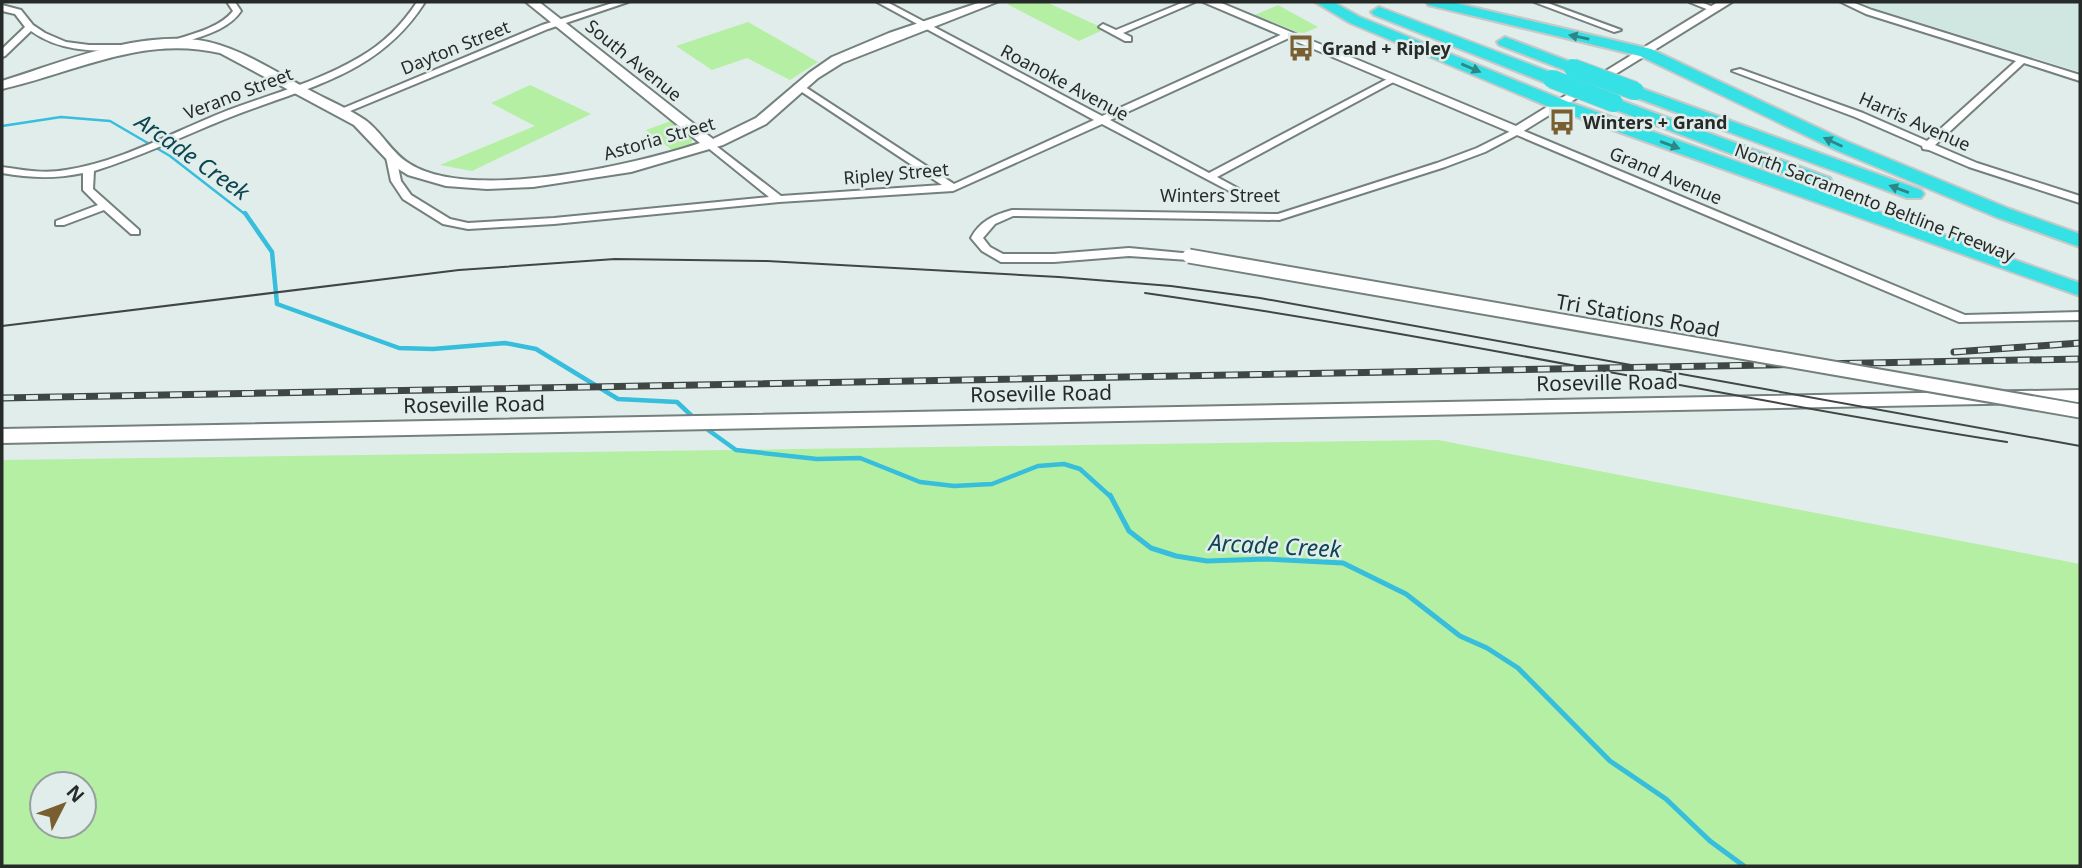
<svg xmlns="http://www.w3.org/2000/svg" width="2082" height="868" viewBox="0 0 2082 868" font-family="'Noto Sans',sans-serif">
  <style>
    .built { fill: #d0e6e0 }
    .green { fill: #b4efa3; fill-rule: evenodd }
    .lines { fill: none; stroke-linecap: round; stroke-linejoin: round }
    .stream-far2 { stroke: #36bedc; stroke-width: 2.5 }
    .stream-far1 { stroke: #36bedc; stroke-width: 4.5 }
    .stream { stroke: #36bedc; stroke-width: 5 }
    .street-casing { stroke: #74807d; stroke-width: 4 }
    .secondary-casing { stroke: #74807d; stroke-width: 4 }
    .highway-casing { stroke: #c7c8c7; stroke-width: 4 }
    .street { fill: #fff; fill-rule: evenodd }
    .secondary { fill: #fff; fill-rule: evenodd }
    .highway { fill: #35e1e4; fill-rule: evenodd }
    .tram { stroke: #404644; stroke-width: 2 }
    .rail-casing { stroke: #404644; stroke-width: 7 }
    .rail { stroke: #e1edea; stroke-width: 4.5; stroke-dasharray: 12; stroke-linecap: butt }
    .street-bridge-casing { stroke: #74807d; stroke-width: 17; stroke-linecap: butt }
    .highway-bridge-casing { stroke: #c7c8c7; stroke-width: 20; stroke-linecap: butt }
    .street-bridge { stroke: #fff; stroke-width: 13 }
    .highway-bridge { stroke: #35e1e4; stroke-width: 18 }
    .oneway { fill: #2e8686 }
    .labels { text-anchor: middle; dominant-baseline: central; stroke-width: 5; stroke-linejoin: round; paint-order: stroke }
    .far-street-label { font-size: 18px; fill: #262b29; stroke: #e1edea }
    .far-poi-label { font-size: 18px; font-weight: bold; fill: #262b29; stroke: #e1edea; text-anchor: start }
    .street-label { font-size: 21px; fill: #262b29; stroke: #e1edea }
    .water-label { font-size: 23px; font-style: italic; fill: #0b4652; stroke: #e1edea }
  </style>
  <rect width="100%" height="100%" fill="#e1edea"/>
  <path class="built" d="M1870,2h210v70l-216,-67z"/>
  <g class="green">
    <path d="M1013,2h33l59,27 -26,12 -72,-37z"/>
    <path d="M1278,5l40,22 -16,7 -47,-19z"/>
    <path d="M748,22l70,40 -28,18 -43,-22 -35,12 -36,-24z"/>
    <path d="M530,85l61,29 -119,57 -32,-6 95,-39 -44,-23z"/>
    <path d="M671,121l22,17 -2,6 -19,6 -26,-20z"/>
    <path d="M1438,440l642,124v302h-2078v-406zM84,784v42h-42v-42z"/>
  </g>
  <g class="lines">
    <path class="stream-far2" d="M2,126l59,-9 49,4 60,35 76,59"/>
    <g class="stream-far1">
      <path d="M245,213l27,39 5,52 122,44 34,1 72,-6 31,6 82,50 59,3 18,17"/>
      <path d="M704,427l32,23 81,9 43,-1 60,24 34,4 38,-2 46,-18 26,-2 16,5 31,28"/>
    </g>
    <path class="stream" d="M1110,495l19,36 22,17 25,8 31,5 60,-2 76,4 63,31 54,42 27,12 31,20 92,93 56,38 44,42 34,25"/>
    <g class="street-casing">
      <g id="street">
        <path d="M227,2h8l6,9c-14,21 -44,26 -67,35h-6v-4c20,-7 51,-13 65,-31z"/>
        <path d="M417,2h8c-48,75 -120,85 -197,116 -45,18 -88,39 -134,53l-1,18 46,41v4h-8l-27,-24 -40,15h-8v-4l42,-16 -15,-15v-17c-28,6 -53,5 -81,0v-6c21,3 42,7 64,3 57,-9 107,-38 160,-59 45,-17 92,-29 134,-54 24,-14 42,-32 57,-55z"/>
        <path d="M616,2h12l-80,27 -205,85 -9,-2 208,-87z"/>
        <path d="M877,2h10l215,114 183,-83h6v4l-181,83 99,53 182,-96 8,2 -182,98 22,12v4l-4,1 -133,-70 -149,67 -174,11 -225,22 -86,5 -25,-5 -40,-25 -12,-18 -5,-24 5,-3 5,3 5,24 10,14 39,24 18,4 86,-5 215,-21 -62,-50v-4l4,-1 70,54 161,-11 -146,-97 -2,-2 5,-3 155,101 140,-64z"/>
        <path d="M1184,2h11l-72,31 8,4v4h-6l-26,-14 4,-3 13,6z"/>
        <path d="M1534,2h11l76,28 -7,2z"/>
        <path d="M1689,2h12l17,7 -4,3z"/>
        <path d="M1841,2h11l20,8 208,65v6l-56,-18 -89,82 42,18 103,33v7l-111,-36 -40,-17 -6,-1 -1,-3 -67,-29 -123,-46 8,-2 123,44 64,28 89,-80 -150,-47z"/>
        <path d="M2,5l19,5 12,15 12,8 21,9 23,3h40l5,3 -5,3c-35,0 -69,1 -98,-20l-26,25 -3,1v-8l23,-22 -10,-13 -13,-3z"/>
        <path d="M1517,128l448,187 115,-3v8l-121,2 -442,-187 -32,17 -40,15 -166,53 -266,-4 -18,8 -12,14 7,9 13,7h51l75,-6 64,6 2,2 -6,4 -60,-4 -75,6h-53l-19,-11 -11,-13c9,-17 23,-23 41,-28l266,4 159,-51 40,-15z"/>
      </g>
    </g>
    <g class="secondary-casing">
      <g id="secondary">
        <path d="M526,2h13l174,137 43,-21 53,-45 23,-16 57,-24 92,-31h16l-155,61 -24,15 -52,46 -43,21 -92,27 -98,15 -46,2 -41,-3 -38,-11 -16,-10 -38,-40 -134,-72c-78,-18 -144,19 -218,36v-8c61,-19 130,-49 196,-41 41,6 79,33 115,52 17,9 36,17 52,28 17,12 26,33 45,44 60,38 225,1 290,-21z"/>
        <path d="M1203,2h16l297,124 202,-124h14l-215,133z"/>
        <path d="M2080,390v12l-2078,41v-14z"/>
      </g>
    </g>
    <g class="highway-casing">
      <g id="highway">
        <path d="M1315,2h18l27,15 206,84 514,182v13l-526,-187 -204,-86z"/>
        <path d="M1426,2h25l200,47 197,93 162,67 70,25v13l-84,-30 -160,-67 -196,-94 -212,-51z"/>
        <path d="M1379,7l179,68 2,4 -2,4h-12l-172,-68 -3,-3z"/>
        <path d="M1505,37l74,28 2,3 -8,5 -6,-2 -68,-26 -2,-3z"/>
        <path d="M1635,86l286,104 3,4 -3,4h-14l-278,-103 -2,-4 2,-4z"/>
        <path d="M1614,98l216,80 2,4 -9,6 -7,-2 -208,-79 -3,-4z"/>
      </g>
    </g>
    <use href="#street" class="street"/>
    <use href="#secondary" class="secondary"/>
    <use href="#highway" class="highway"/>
    <g class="tram">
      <path d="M1145,293c289,41 574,104 862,149"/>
      <path d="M2,326l457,-56 156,-11 152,2 292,16 112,9 89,12 820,148"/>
    </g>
    <g class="rail-casing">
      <g id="rail">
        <path d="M1954,352l126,-9"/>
        <path d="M2,398l2078,-39"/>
      </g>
    </g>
    <use href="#rail" class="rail"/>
    <g class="street-bridge-casing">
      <path id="street-bridge" d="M1189,256l891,155"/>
    </g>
    <g class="highway-bridge-casing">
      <g id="highway-bridge">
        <path d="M1573,68l62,23"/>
        <path d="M1552,79l62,24"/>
      </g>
    </g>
    <use href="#street-bridge" class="street-bridge"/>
    <use href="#highway-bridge" class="highway-bridge"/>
  </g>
  <defs><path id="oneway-solid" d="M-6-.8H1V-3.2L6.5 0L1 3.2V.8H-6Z" transform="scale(1.75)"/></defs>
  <g class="oneway">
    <use href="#oneway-solid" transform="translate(1579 37) rotate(-168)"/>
    <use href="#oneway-solid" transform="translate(1471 68) rotate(23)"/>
    <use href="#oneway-solid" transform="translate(1833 142) rotate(-155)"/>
    <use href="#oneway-solid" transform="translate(1670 145) rotate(20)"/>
    <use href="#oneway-solid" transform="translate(1899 189) rotate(-160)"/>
  </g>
  <defs>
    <g id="bus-bare" transform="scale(2.1)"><path d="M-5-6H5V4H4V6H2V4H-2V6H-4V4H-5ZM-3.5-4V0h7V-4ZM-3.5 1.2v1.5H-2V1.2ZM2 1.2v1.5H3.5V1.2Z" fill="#785e30" stroke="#e1edea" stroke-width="2.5" paint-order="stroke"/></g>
  </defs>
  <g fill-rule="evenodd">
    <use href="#bus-bare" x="1301" y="48"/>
    <use href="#bus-bare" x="1562" y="122"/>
  </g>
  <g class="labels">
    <g class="far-street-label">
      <text transform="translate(455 47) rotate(-22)">Dayton Street</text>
      <text transform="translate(634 60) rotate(39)">South Avenue</text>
      <text transform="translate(1065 82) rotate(28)">Roanoke Avenue</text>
      <text transform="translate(238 93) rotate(-21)">Verano Street</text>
      <text transform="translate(1915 121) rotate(24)">Harris Avenue</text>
      <text transform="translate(659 138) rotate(-16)">Astoria Street</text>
      <text transform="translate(896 173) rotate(-5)">Ripley Street</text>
      <text transform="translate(1666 175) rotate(23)">Grand Avenue</text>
      <text x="1220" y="195">Winters Street</text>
      <text transform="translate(1875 202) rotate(21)">North Sacramento Beltline Freeway</text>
    </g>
    <g class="far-poi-label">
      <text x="1322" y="48">Grand + Ripley</text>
      <text x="1583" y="122">Winters + Grand</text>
    </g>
    <g class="street-label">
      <text transform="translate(1638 315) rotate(10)">Tri Stations Road</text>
      <text transform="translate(1607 382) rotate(-1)">Roseville Road</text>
      <text transform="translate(1041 393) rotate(-1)">Roseville Road</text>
      <text transform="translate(474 404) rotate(-1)">Roseville Road</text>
    </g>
    <g class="water-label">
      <text transform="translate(193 156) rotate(35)">Arcade Creek</text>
      <text transform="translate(1275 545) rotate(3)">Arcade Creek</text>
    </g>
  </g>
  <rect width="2082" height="868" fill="none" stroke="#262b29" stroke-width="7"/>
  <g transform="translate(63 805) rotate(48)"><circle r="33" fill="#e1edea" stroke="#969f9d" stroke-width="2"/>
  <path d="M0-5L12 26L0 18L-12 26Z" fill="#785e30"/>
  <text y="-10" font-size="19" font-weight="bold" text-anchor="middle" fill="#262b29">N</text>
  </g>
</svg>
